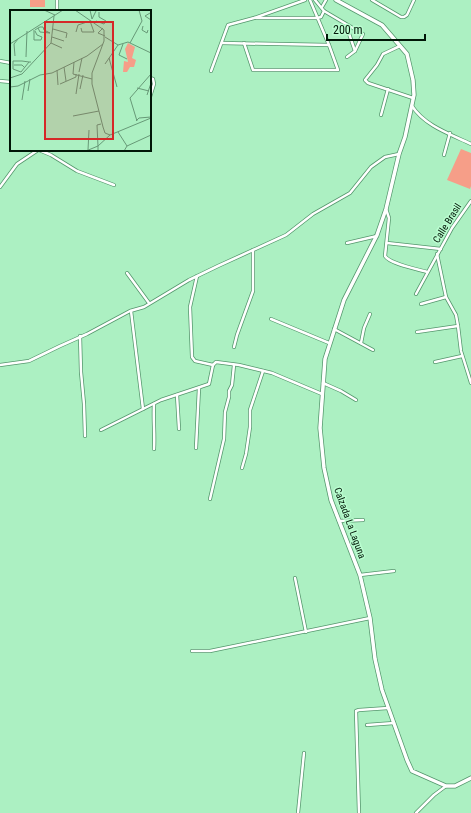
<svg xmlns="http://www.w3.org/2000/svg" width="471" height="813" viewBox="0 0 471 813" font-family="'Roboto Condensed',sans-serif">
  <style>
    .green { fill: #f69e88 }
    .lines { fill: none; stroke-linecap: round; stroke-linejoin: round }
    .minor-casing { stroke: #54966c; stroke-width: 4 }
    .tertiary-casing { stroke: #54966c; stroke-width: 5 }
    .minor { stroke: #fff; stroke-width: 2.5 }
    .tertiary { stroke: #fff; stroke-width: 3.5 }
    .labels { text-anchor: middle; dominant-baseline: central; stroke-width: 3; stroke-linejoin: round; paint-order: stroke }
    .street-label { font-size: 10px; fill: #001607; stroke: #b9fdcf }
    .inset-road { fill: none; stroke: #679977; stroke-width: 1 }
    .view { fill: #d62828; fill-opacity: 0.15; stroke: #d62828; stroke-width: 2 }
    .inset-edge { fill: none; stroke: #001607; stroke-width: 2 }
  </style>
  <rect width="100%" height="100%" fill="#acf0c2"/>
  <g class="green">
    <rect x="30" y="0" width="15" height="7"/>
    <path d="M461,149l10,4v33l-1,3 -23,-9z"/>
  </g>
  <g class="lines">
    <g class="minor-casing">
      <g id="minor">
        <path d="M372,0l29,17h3l3,-2 7,-15"/>
        <path d="M322,7l4,-7"/>
        <path d="M57,11v-11"/>
        <path d="M324,11l39,23 -8,17 -8,6"/>
        <path d="M256,18h61l4,-1 3,-6 -9,-11"/>
        <path d="M346,25l9,26"/>
        <path d="M222,43l107,2"/>
        <path d="M244,43l9,27h85l-9,-25 -19,-45"/>
        <path d="M400,46l-17,8 -6,11 -12,15 3,3 45,15"/>
        <path d="M0,61l11,2"/>
        <path d="M211,71l17,-46 26,-7 51,-18"/>
        <path d="M150,78l3,1 1,5 -4,13"/>
        <path d="M0,81l11,1"/>
        <path d="M412,106c13,20 38,28 59,38"/>
        <path d="M381,115l7,-26"/>
        <path d="M39,150l12,5 26,16 37,14"/>
        <path d="M444,155l6,-22"/>
        <path d="M0,187l17,-23 21,-14"/>
        <path d="M386,209l3,9 -4,38c5,8 32,13 42,16"/>
        <path d="M347,243l30,-7"/>
        <path d="M387,243l54,6"/>
        <path d="M437,254l9,43 10,18 2,11 3,25 10,32"/>
        <path d="M127,273l22,30"/>
        <path d="M197,276l-7,31 2,50 3,4 18,4 3,-3 23,3 33,8 50,21"/>
        <path d="M416,294l36,-66 19,-27"/>
        <path d="M421,304l25,-7"/>
        <path d="M131,311l12,98"/>
        <path d="M271,319l58,24"/>
        <path d="M334,329l39,21"/>
        <path d="M417,332l41,-6"/>
        <path d="M80,336l1,36 3,32 1,32"/>
        <path d="M361,343l3,-15 6,-14"/>
        <path d="M234,347l3,-12 16,-44v-41"/>
        <path d="M435,362l27,-6"/>
        <path d="M0,365l29,-4 31,-15 27,-12 43,-23 14,-4 45,-27 29,-14 68,-31 27,-21 37,-21 21,-26 14,-10 14,-3"/>
        <path d="M323,383l18,8 15,9"/>
        <path d="M177,395l2,34"/>
        <path d="M154,404c-1,15 1,30 0,45"/>
        <path d="M101,430l60,-30 48,-16 4,-19"/>
        <path d="M196,448l3,-60"/>
        <path d="M242,468l4,-14 4,-27v-17l13,-39"/>
        <path d="M210,499l14,-60 1,-27 4,-15v-6l3,-6 2,-20"/>
        <path d="M339,521l24,-1"/>
        <path d="M360,575l34,-4"/>
        <path d="M295,578l11,54"/>
        <path d="M192,651h18l160,-33"/>
        <path d="M367,725l27,-2"/>
        <path d="M298,813l6,-60"/>
        <path d="M359,813l-3,-102 3,-1 29,-2"/>
        <path d="M416,813l18,-18 12,-9"/>
      </g>
    </g>
    <g class="tertiary-casing">
      <path id="tertiary" d="M336,0l46,25 25,29 6,26 1,15 -9,42 -6,17 -13,55 -9,26 -33,65 -19,59 -5,69 4,40 7,32 29,75 10,43 5,41 7,31 25,70 5,11 34,15h9l16,-8"/>
    </g>
    <use href="#minor" class="minor"/>
    <use href="#tertiary" class="tertiary"/>
  </g>
  <g class="labels">
    <g class="street-label">
      <text transform="translate(447 223) rotate(-58)">Calle Brasil</text>
      <text transform="translate(350 523) rotate(70)">Calzada La Laguna</text>
    </g>
  </g>
  <g transform="translate(10 10)">
    <rect width="141" height="141" fill="#acf0c2"/>
    <path d="M118,33l7,4 -3,11 4,2 -2,7h-4l-3,5h-4l1,-11 4,1 -3,-13z" fill="#f69e88"/>
    <path class="inset-road" d="M34,0l11,5M65,0l29,20v11l-12,32v11l11,43 2,6 5,2M80,0l2,9 4,-8M140,3l-5,3 6,4M86,11l8,3 2,-3 -7,-4v-5M133,16l-1,4 5,3 1,-3M71,18l1,4h12l-4,-11M93,18l-5,5 7,3M43,19l14,4 -1,5M24,20v10h7l1,-3 -5,-2 -2,-4M25,20l3,-2 2,-1h3l1,3 6,3 -10,-1 -2,-4M66,22l2,-7 12,-4M42,27l12,4M95,27l13,8 10,-3 23,11M41,33l11,5M120,33l12,-22 -3,-11M0,34l53,-34M113,34l-4,11 8,4M5,46l-1,-12 4,-5M16,47l1,-26M99,48l8,29M19,52l-8,10 -8,-3v-8h9l7,1h2M64,52l-1,12 19,5M95,54l13,-19M4,55h8l3,3M54,57l2,14M47,60l1,15M69,62l3,-14M0,68l12,-4 29,-31 3,-27M50,74l16,-7v-3M0,77l8,-1 22,-11 12,-2 35,-17 16,-12M127,78l12,3M70,79l3,-14M18,81l2,-12M66,84l3,-20M137,85l4,-12M12,90l3,-19M63,106l26,-5M126,111l3,-3 12,-1M127,111l-7,-23 21,-24M108,122l9,14M78,140l1,-20M76,141l12,-5 -1,-21 4,-1M88,141v-5l12,-11 41,-17M114,141l3,-5 24,-11"/>
    <path class="view" d="M35,12h68v117h-68z"/>
    <rect width="141" height="141" class="inset-edge"/>
  </g>
  <path d="M327 34v6h98v-6" fill="none" stroke="#001607" stroke-width="2"/>
  <text x="333" y="34" font-size="12" fill="#001607" stroke="#b9fdcf" stroke-width="3" paint-order="stroke">200 m</text>
</svg>
